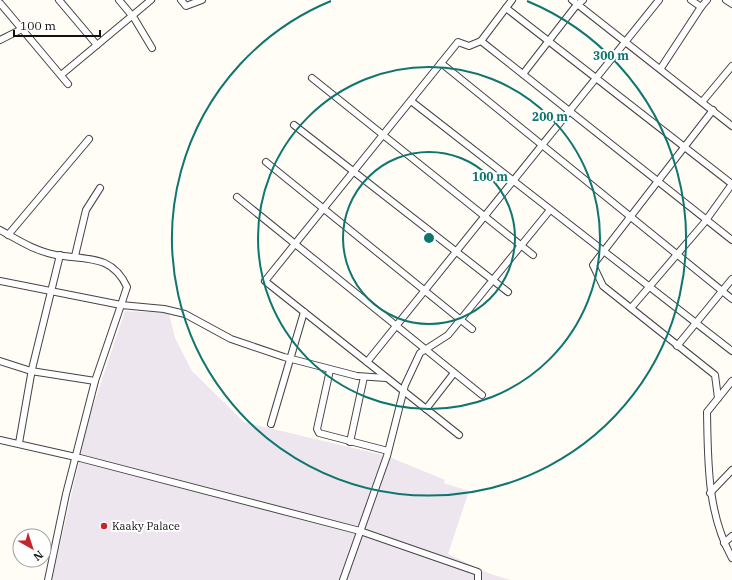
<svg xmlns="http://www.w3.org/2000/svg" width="732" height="580" viewBox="0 0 732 580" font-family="'IBM Plex Serif',serif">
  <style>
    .industrial { fill: #eee6ef }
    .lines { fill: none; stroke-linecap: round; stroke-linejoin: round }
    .minor-casing { stroke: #444; stroke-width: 8 }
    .minor { stroke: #fff; stroke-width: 6 }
    .ring { fill: none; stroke: #0f766e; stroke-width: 2 }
    .poi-dot { fill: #c4262e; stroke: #fff; stroke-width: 1.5 }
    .labels { text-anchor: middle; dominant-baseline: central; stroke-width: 4; stroke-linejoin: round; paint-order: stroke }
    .poi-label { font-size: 11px; fill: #111; stroke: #fff; text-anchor: start }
    .centre { fill: #0f766e; stroke: #fff; stroke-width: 2 }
    .ring-label { font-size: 12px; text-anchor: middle; font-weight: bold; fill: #0f766e; stroke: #fff; stroke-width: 4; stroke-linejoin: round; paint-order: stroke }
  </style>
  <rect width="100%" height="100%" fill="#fffdf5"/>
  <path class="industrial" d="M125,311l44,2 6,25 17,33 52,51 143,34 58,24 -1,3 25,8 -21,63 40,19 22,7h-458l37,-162z"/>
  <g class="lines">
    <g class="minor-casing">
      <g id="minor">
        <path d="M59,0l38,45"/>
        <path d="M119,0l15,18 18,30"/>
        <path d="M181,0l5,6 16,-6"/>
        <path d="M572,0l160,126"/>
        <path d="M691,0l10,7 6,-7"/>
        <path d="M726,0l6,4"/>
        <path d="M0,3l68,81"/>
        <path d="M506,8l226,176"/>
        <path d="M0,40l22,-11"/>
        <path d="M481,41l251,199"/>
        <path d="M441,63l291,236"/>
        <path d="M661,68l40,-61"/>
        <path d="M523,74l52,-67 8,-7"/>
        <path d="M61,75l90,-75"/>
        <path d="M312,78l221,177"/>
        <path d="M411,101l321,250"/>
        <path d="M702,102l30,-36"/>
        <path d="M713,110l-120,155 10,21 112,89 3,23"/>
        <path d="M294,125l214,167"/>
        <path d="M266,162l206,167"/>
        <path d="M237,197l245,198"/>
        <path d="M0,230c18,10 35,21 56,25 30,5 56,-1 71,32l-6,18 -121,-24"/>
        <path d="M8,235l81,-96"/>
        <path d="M75,256l11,-46 14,-22"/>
        <path d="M631,308l73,-85 28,-39"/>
        <path d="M677,346l55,-67"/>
        <path d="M0,361l31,10 64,10"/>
        <path d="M367,362l292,-362"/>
        <path d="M330,370l-13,59 2,4 69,18"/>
        <path d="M732,381l-25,31c1,50 0,101 25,146"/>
        <path d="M426,409l28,-36"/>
        <path d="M271,424l33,-112"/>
        <path d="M459,435l-194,-154 193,-239 11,4 12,-5 31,-41"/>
        <path d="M0,440l80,18 280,73 118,41v8"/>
        <path d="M350,442l14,-65"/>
        <path d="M19,443l13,-74 28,-114"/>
        <path d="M710,493l22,-23"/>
        <path d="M724,543l8,-7"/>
        <path d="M48,580l18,-86 29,-113 26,-76 43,4 21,5 46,25 53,18 73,19 29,2"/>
        <path d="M343,580l44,-124 18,-71 15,-32 28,-18 102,-125"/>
      </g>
    </g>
    <use href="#minor" class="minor"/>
  </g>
  <g class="ring">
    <circle cx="429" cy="238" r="86"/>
    <circle cx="429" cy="238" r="171"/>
    <path d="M527 1A257 257 0 1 1 331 1"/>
  </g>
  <circle class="poi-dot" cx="104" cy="526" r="4"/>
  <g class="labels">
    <g class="poi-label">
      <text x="112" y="526">Kaaky Palace</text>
    </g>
  </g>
  <circle cx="429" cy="238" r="6" class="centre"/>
  <g class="ring-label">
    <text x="611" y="60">300 m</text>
    <text x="550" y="121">200 m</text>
    <text x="490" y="181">100 m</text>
  </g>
  <g transform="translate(32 548) rotate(141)"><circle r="19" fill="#ffffff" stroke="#a0a0a0"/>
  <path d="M0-3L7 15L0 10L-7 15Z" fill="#c4262e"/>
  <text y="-6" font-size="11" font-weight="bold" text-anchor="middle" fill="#111111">N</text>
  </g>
  <path d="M14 30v6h86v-6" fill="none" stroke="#111111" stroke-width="2"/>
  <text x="20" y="30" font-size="12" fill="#111111" stroke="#ffffff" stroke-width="3" paint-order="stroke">100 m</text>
</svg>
